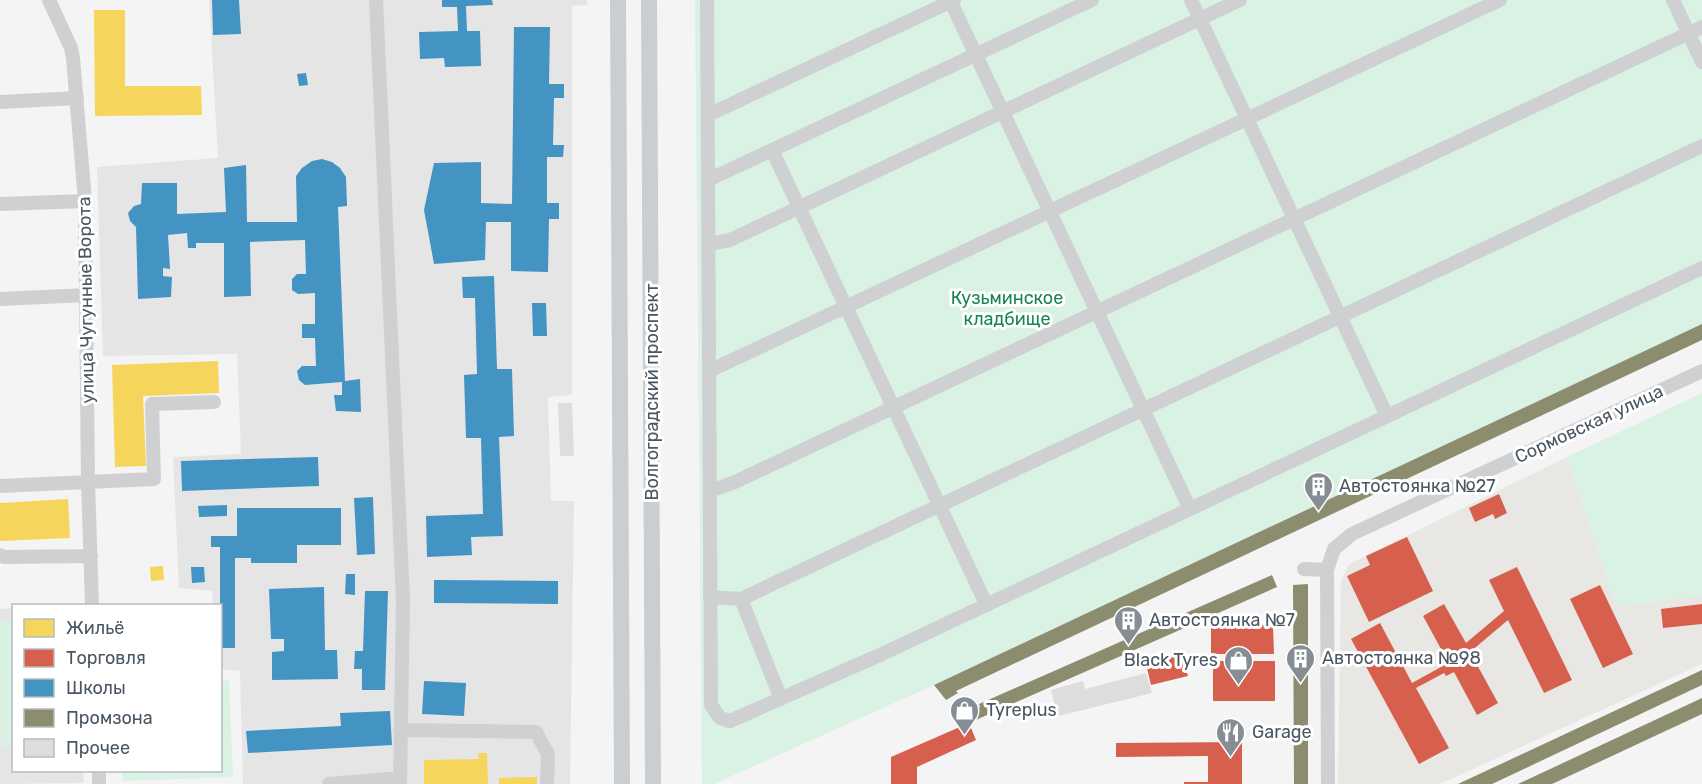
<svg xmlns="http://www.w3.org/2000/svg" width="1702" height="784" viewBox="0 0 1702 784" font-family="Rubik,sans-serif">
  <rect width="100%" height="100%" fill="#f4f4f4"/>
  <path fill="#e8e7e3" d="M1567,457L1617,607L1702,595V664L1449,780L1437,784H1338L1341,580L1349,564Z"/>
  <path fill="#e6e5e6" d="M209,0H587V5L572,6V395L548,397L551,501H574L570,784H243L240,671L221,669L220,606L213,605L212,591L179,588L173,457L241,454L237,354L103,356L97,167L218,158Z
    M13,608L14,770L83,771L84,783L0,784V609Z"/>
  <path fill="#d9f2e3" d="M695,0H1702V324L934,685L714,784H702Z
    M1702,393V595L1617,607L1567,457Z
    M0,621H13V745L1,746Z
    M229,680L233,777L123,781L122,771L220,770L221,681Z"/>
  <path fill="#f6d55c" d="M94,10H125V86H201L202,115L95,116Z
    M218,361L219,393L143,396L146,466L115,467L112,365Z
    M68,499L70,538L0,541V503Z
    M163,566L164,580L151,581L150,567Z
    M478,753H487L488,784H424V760L479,759Z
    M537,777V784H499V778Z"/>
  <path fill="#d6604d" d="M1499,494L1507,513L1495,519L1493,514L1475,522L1469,508Z
    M1407,537L1433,591L1369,622L1347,576L1370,565L1366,556Z
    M1517,567L1572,680L1544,693L1508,620L1470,652L1498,703L1477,715L1454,672L1446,676L1444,673L1416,688L1449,748L1419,764L1351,639L1380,623L1412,683L1441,667L1440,663L1447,660L1423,616L1444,604L1466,643L1504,611L1489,580Z
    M1600,585L1633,654L1603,668L1570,599Z
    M1702,604V624L1663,628L1661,609Z
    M1273,625L1274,654H1211V626Z
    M1181,651L1188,676L1151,685L1145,660Z
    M1213,661H1275V701H1213Z
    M969,723L976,740L917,767V784H891V757Z
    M1242,742V784H1184V782H1208V756L1116,757V743Z"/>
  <path fill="#4393c3" d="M212,0H239L241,34L213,35Z
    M442,0H492L493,5L466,6L467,31H480L481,66L445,67L444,58L420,59L419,32L458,31L457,7H442Z
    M514,27H550L549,84H564V98H554L553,145H564L563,157H547V203H559V219H549L548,272L511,271V222H486L485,260L434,264L424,210L434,163L481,162V203L512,204Z
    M306,73L308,85L299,86L297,74Z
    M322,159L332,162L340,168L346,177L347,206L338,207L345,381L360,379L361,412L336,411L334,395H342V382L305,385L299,380L297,371L302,366H316L315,338H302V324H315V293L298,294L292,290V279L297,274H306L305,240L250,242L251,296L224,297V243H196V248H188L187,233L168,235L170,269L163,268V276L172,277L171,297L138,299L136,227L130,221L128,213L134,206L141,204L142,183H177V214L226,212L224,168L246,165L247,222H297L296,176L302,168L312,161Z
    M494,276L497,369H512L514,436L499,437L503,536L471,537L472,555L427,557L426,516L483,514L481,438H466L464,375L477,374L475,298H463L462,277Z
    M532,303H546L547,336H533Z
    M318,457L319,486L182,491L181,461Z
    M373,497L375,554L357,555L354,498Z
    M227,505V516L199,517L198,506Z
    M237,508H341V545H297V563H251V558H235V648H220V547H211V536H237Z
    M191,567H204L205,582L192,583Z
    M346,574H355V595L345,594Z
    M434,580L558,581V604L434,603Z
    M324,587L325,650H337L338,679L272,680V652L284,651V639H271L269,589Z
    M365,591H388L385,690H362V669H354L355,651H363Z
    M424,681L466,683L464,716L422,714Z
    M390,711L392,745L248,753L246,731L341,726L340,713Z"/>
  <path fill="#8c8c6e" d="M1702,324V340L956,691L958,693L946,700L934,685Z
    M1272,575L1277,587L969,723L965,714L980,707L979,704Z
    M1308,584V784H1294L1293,585Z
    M1702,670V685L1492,784H1458Z
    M1702,698V714L1552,784H1518Z"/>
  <path fill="#ddddde" d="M558,403H572L574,456H560Z
    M1146,673L1152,693L1058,716L1051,690L1083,681L1085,689Z"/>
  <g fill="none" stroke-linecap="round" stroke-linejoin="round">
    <path stroke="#ced0d2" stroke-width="14" d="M49,0L71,48L73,58L85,201L88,481L92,606
      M376,0L403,600L400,784
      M707,0L711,705L720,718L730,721L882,654L1702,268
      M950,0L1190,509
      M1191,0L1387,416
      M1673,0L1702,62
      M0,102L77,98
      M708,115L954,0
      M772,150L986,604
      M708,180L1092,0
      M0,204L85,201
      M709,244L730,240L1240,0
      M0,299L87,295
      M709,371L1500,0
      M0,486L154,479L152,404L214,402
      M710,491L735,482L1702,27
      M0,555L4,557L91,556
      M1304,569L1327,570
      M710,597L741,599L1702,146
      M741,599L781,699
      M400,730L536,732L548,754L547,784
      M99,770V784
      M329,784L400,778
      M1328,784L1327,570L1334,549L1352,534L1702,371"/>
    <path stroke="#caced1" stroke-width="16" d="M618,0L622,784
      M649,0L653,784"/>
  </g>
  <defs>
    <symbol id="building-pin" viewBox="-11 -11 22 30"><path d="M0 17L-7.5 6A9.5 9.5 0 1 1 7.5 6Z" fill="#868d94" stroke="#fff"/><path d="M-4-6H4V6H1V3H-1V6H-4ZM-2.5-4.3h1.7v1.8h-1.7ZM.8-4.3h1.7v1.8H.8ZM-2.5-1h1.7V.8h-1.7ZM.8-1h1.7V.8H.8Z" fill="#fff"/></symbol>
    <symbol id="shop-pin" viewBox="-11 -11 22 30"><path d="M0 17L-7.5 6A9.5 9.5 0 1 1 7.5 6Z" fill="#868d94" stroke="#fff"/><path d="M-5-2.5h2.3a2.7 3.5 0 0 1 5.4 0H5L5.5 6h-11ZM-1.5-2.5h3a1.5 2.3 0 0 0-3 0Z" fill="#fff"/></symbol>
    <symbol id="restaurant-pin" viewBox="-11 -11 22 30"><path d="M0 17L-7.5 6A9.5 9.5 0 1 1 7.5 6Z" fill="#868d94" stroke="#fff"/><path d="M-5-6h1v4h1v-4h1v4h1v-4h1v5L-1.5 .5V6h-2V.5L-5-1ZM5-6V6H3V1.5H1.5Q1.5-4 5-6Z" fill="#fff"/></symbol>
  </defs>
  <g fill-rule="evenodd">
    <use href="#building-pin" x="1302" y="470" width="33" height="45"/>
    <use href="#building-pin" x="1112" y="604" width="33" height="45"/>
    <use href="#building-pin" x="1284" y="642" width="33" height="45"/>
    <use href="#shop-pin" x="1222" y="644" width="33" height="45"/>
    <use href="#shop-pin" x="948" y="694" width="33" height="45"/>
    <use href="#restaurant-pin" x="1214" y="716" width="33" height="45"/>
  </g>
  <g text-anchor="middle" stroke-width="6" stroke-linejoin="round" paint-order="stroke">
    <g font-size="18" fill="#17864f" stroke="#fff">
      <text x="1007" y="304">Кузьминское<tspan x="1007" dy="21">кладбище</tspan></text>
    </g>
    <g font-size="18" fill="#4a5661" stroke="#fff">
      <text transform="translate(86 300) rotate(-91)" y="6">улица Чугунные Ворота</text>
      <text transform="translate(652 392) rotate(-90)" y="6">Волгоградский проспект</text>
      <text transform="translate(1589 424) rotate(-25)" y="6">Сормовская улица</text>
    </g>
    <g font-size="18" fill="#4a5661" stroke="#fff" text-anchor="start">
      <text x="1339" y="492">Автостоянка №27</text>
      <text x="1149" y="626">Автостоянка №7</text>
      <text x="1322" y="664">Автостоянка №98</text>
      <text x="1218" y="666" text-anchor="end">Black Tyres</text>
      <text x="986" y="716">Tyreplus</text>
      <text x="1252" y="738">Garage</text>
    </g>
  </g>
  <rect x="12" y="604" width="210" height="168" fill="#ffffff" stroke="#b7bbc0" stroke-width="1.5"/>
  <rect x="24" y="619" width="30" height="18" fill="#f6d55c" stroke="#b7bbc0" stroke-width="1.5"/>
  <text x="66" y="634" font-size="18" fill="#4a5661">Жильё</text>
  <rect x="24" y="649" width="30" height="18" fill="#d6604d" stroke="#b7bbc0" stroke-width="1.5"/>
  <text x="66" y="664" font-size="18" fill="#4a5661">Торговля</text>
  <rect x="24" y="679" width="30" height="18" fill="#4393c3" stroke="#b7bbc0" stroke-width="1.5"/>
  <text x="66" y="694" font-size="18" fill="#4a5661">Школы</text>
  <rect x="24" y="709" width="30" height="18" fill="#8c8c6e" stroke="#b7bbc0" stroke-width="1.5"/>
  <text x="66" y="724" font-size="18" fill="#4a5661">Промзона</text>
  <rect x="24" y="739" width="30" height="18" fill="#ddddde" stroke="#b7bbc0" stroke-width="1.5"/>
  <text x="66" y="754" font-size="18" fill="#4a5661">Прочее</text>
</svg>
